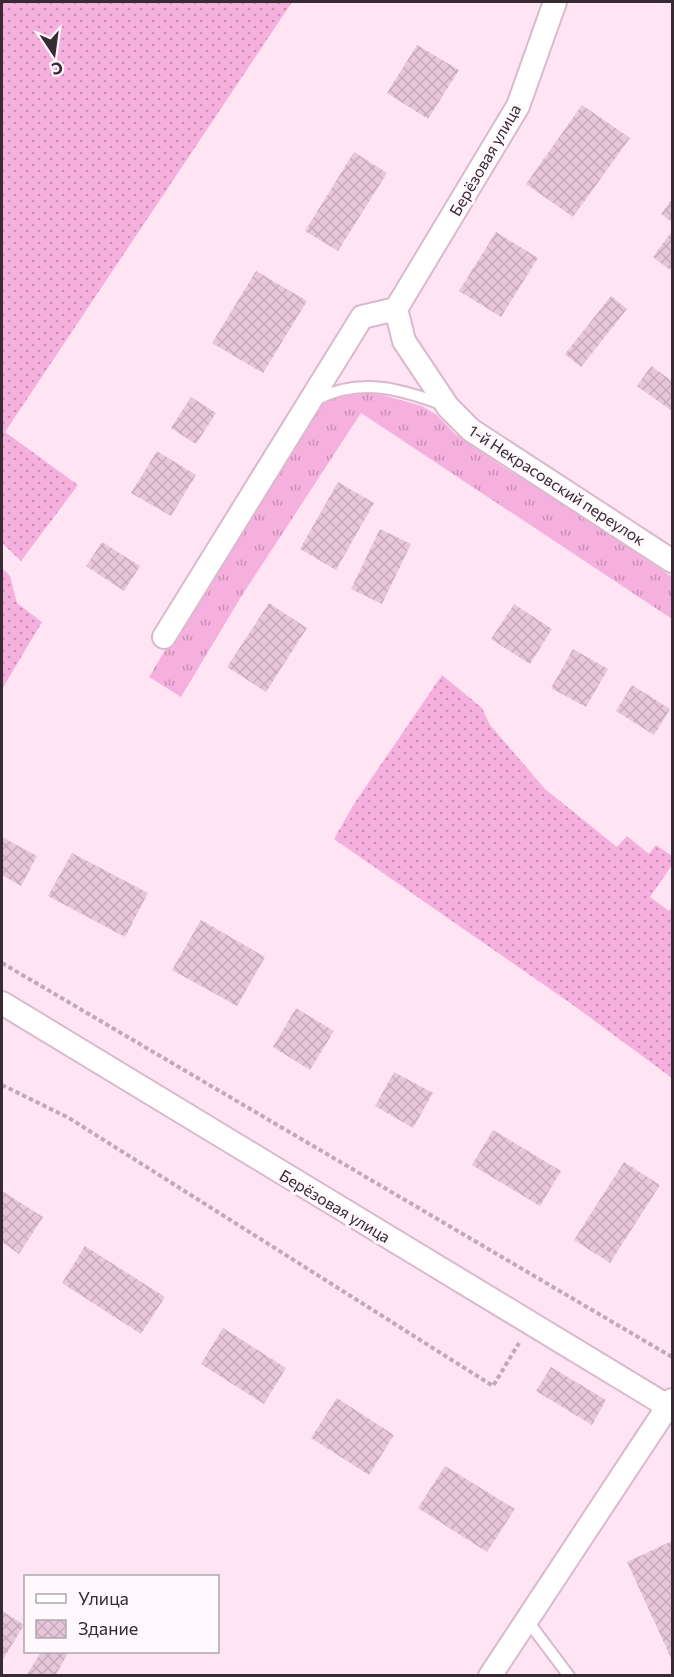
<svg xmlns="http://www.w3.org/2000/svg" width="674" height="1677" viewBox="0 0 674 1677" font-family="Commissioner,sans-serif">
  <defs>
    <pattern id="grass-tufts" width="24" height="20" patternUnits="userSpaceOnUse" patternTransform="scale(1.5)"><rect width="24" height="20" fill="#f6b0de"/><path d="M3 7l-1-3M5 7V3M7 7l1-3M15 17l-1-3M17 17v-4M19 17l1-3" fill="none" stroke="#c88fb5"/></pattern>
    <pattern id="garden-dots" width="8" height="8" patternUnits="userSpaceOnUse" patternTransform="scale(1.5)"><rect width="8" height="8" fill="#f6b0de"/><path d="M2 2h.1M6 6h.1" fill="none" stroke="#c88fb5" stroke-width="1.8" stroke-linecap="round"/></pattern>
    <pattern id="building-cross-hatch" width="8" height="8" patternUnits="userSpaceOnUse" patternTransform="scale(1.5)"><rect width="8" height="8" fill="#e7c6da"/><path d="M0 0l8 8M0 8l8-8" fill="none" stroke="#c7aabc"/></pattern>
  </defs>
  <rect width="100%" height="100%" fill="#ffe4f4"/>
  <path fill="url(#grass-tufts)" d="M375,393L422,406L437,415L454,433L503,467L577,513L672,577V619L361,413L241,597L181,697L149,677L250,509L320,406C339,395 353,394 375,393Z"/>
  <path fill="url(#garden-dots)" d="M2,2H292L5,432L78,485L21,561L2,543Z
    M2,568L10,576L17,603L42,622L2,689Z
    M442,675L482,708L490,725L545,789L617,847L627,836L649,854L656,845L672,856V865L650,897L669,911L672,907V1078L573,1005L334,839L354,804Z"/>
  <path fill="url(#building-cross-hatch)" d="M417,45L459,70L428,119L387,93Z
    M582,105L630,138L573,217L526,184Z
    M354,152L387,173L338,251L305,231Z
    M672,199V222L661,214Z
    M672,231V267L670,270L653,257Z
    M496,232L538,258L501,317L459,291Z
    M256,271L307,301L263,373L212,343Z
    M611,296L627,309L581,367L565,354Z
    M651,366L672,381V411L637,386Z
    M191,397L216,413L196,444L171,428Z
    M157,451L196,475L171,516L131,493Z
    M338,482L374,503L336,570L300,549Z
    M380,529L411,544L382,604L351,589Z
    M102,542L140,566L124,591L86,566Z
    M269,603L307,628L266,692L227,667Z
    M514,604L552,629L530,664L491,639Z
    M573,649L608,669L586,707L551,688Z
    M632,685L670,709L654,735L616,711Z
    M2,837L37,856L21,886L2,875Z
    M72,853L148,893L125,937L48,896Z
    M201,920L265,957L237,1006L172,970Z
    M296,1008L334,1031L310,1070L273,1047Z
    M394,1072L433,1093L413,1128L375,1106Z
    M493,1130L561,1171L540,1206L472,1165Z
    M624,1162L660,1185L610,1263L574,1240Z
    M2,1191L43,1217L19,1254L2,1242Z
    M85,1246L165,1297L141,1334L62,1283Z
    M223,1328L286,1368L264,1404L201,1364Z
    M551,1367L606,1400L592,1425L536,1391Z
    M337,1398L394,1435L369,1475L311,1438Z
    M445,1466L515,1509L487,1552L418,1508Z
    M672,1541V1660L627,1562Z
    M2,1611L24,1625L2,1661Z
    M41,1652H69L55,1676H26Z"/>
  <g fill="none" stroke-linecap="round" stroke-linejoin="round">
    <defs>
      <path id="service" d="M317,399C361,377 401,389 444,405
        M527,1620L569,1676"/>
      <path id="minor" d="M396,309L404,341L448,407L471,430L672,561
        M396,309L518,106L555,2
        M164,637L362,317L396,309
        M2,1003L669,1407
        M490,1676L672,1400"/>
    </defs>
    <use href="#service" stroke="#dab9cd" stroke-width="14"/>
    <use href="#minor" stroke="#dab9cd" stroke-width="26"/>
    <path stroke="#c0aab7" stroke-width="4" stroke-dasharray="4.5 3" stroke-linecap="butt" d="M2,963L672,1357
      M2,1085L69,1118L493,1386L519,1343"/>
    <use href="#service" stroke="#fff" stroke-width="10"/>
    <use href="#minor" stroke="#fff" stroke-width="22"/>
  </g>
  <g text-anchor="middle" stroke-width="6" stroke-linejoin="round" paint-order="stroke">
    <g font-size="16" fill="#372a32" stroke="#fff8fc">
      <text transform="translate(485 160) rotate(-60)" y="6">Берёзовая улица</text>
      <text transform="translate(557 485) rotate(33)" y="6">1-й Некрасовский переулок</text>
      <text transform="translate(335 1206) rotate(31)" y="6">Берёзовая улица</text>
    </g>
  </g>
  <rect width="674" height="1677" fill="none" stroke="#372a32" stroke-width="6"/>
  <rect x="24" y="1575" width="195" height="78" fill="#fff8fc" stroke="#afa6ab" stroke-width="1.5"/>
  <rect x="36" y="1594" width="30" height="9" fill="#ffffff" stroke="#afa6ab" stroke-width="1.5"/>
  <text x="78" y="1605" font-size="18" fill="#372a32">Улица</text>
  <rect x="36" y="1620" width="30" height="18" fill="url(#building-cross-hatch)" stroke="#afa6ab" stroke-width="1.5"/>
  <text x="78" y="1635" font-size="18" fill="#372a32">Здание</text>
  <g transform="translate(54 54) rotate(167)" stroke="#fff8fc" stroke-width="4.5" paint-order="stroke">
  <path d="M0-4.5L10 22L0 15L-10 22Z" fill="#372a32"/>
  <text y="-9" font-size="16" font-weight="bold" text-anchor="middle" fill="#372a32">С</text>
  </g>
</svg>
